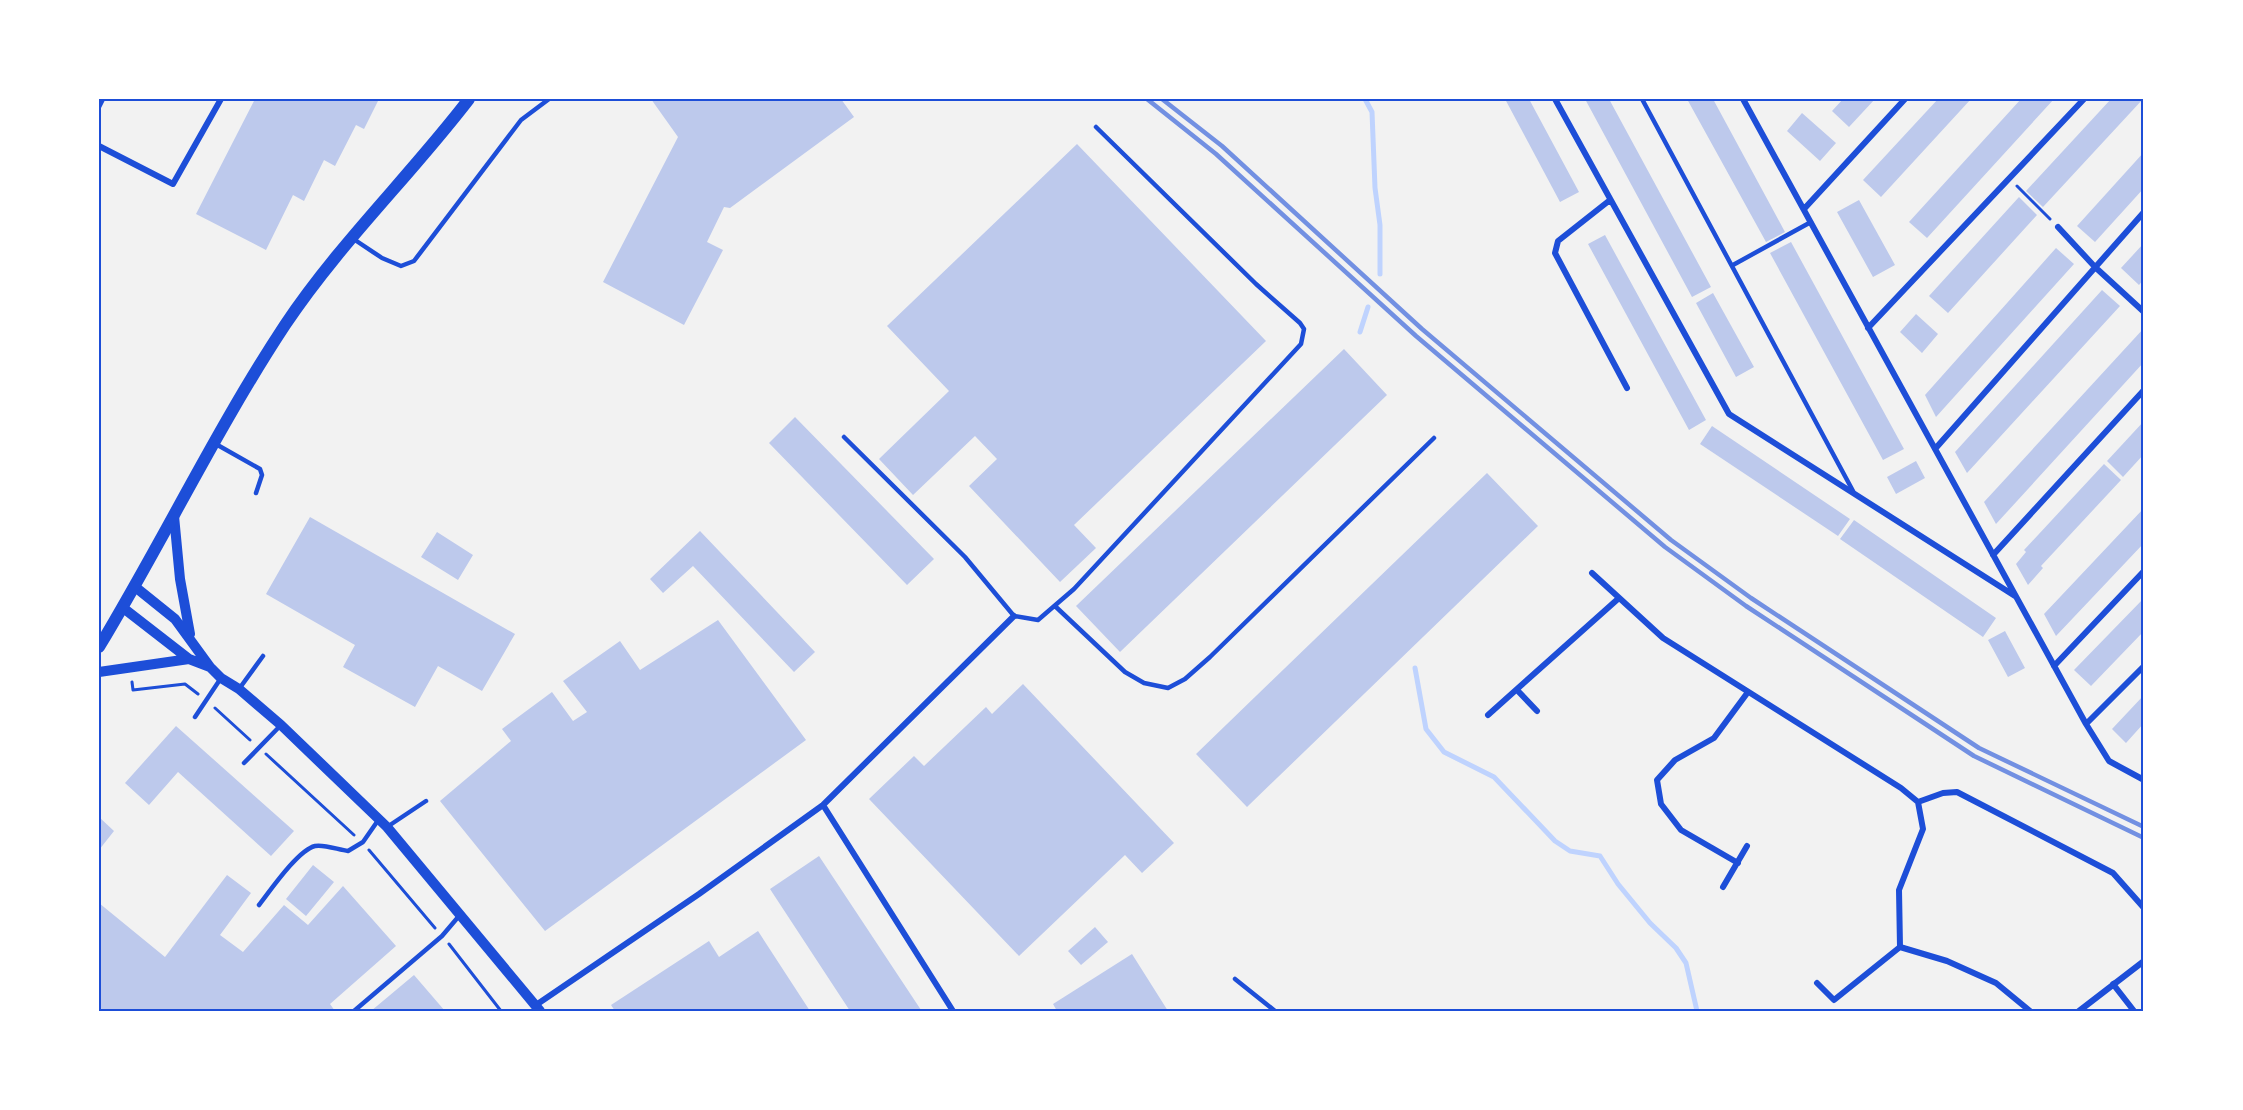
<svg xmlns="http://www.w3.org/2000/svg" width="2243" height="1110" viewBox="0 0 2243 1110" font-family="Barlow,sans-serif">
  <rect width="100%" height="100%" fill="#f2f2f2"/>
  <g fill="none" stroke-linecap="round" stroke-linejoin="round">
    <path stroke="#bfd3fe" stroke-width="5" d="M1365,99L1372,112L1375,188L1380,225V274
      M1360,332L1368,307
      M1415,668L1426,729L1444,752L1494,777L1555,841L1570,851L1600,856L1618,884L1650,923L1676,948L1686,963L1697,1011"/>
  </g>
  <path fill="#bdc9ec" d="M255,99H379L364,129L356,125L335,166L324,160L304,201L293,195L266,250L196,214Z
    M651,99H841L854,117L730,208L724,207L707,242L723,250L684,325L603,282L678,137Z
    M1505,99H1529L1579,192L1560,202Z
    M1585,99H1609L1711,287L1692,297Z
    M1687,99H1713L1785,232L1766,242Z
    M1843,99H1875L1849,127L1832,111Z
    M1938,99H1971L1881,197L1863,180Z
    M2021,99H2054L1927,238L1909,222Z
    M2111,99H2143L2043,207L2026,191Z
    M1802,113L1836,143L1820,161L1787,131Z
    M1077,144L1266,341L1074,525L1096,548L1060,582L969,486L997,459L975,436L913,495L879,459L949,391L887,326Z
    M2144,152V188L2095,242L2077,226Z
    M2019,197L2037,215L1948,313L1929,296Z
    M1859,200L1895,265L1873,277L1837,212Z
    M1605,235L1706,420L1689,430L1588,244Z
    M1791,242L1904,449L1883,460L1770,253Z
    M2144,243V279L2139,285L2121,268Z
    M2056,248L2074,264L1936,417L1925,395Z
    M2102,290L2120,306L1967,473L1955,452Z
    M1713,293L1754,367L1736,377L1696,303Z
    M1916,314L1938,334L1922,353L1900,332Z
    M2144,328V362L1996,524L1984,502Z
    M1344,349L1387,395L1120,652L1076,606Z
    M795,417L934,559L907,585L769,443Z
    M2144,421V454L2123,477L2107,461Z
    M1712,426L1850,519L1838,536L1700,444Z
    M1916,461L1925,478L1896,494L1887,477Z
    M2104,464L2121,480L2041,566L2043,568L2028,585L2016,564L2026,552L2024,550Z
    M1487,473L1538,526L1247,807L1196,754Z
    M2144,508V543L2056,636L2044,614Z
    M310,517L515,634L482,691L438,666L415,707L343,667L355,645L266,594Z
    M1854,520L1996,618L1983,637L1840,539Z
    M700,531L815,652L794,672L693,566L663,593L650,579Z
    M437,532L473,555L458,580L421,557Z
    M2144,598V631L2091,686L2074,670Z
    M718,620L806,740L545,931L440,801L511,741L502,729L552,692L573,721L587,712L563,681L620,641L640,670Z
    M2005,631L2025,668L2008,677L1988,640Z
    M1023,684L1174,843L1142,873L1125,855L1019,956L869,799L914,756L924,766L986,707L992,714Z
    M2144,695V723L2126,743L2112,729Z
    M176,726L294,831L271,856L178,772L149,805L125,783Z
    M99,817L114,831L99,850Z
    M819,856L921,1010L850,1011L770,889Z
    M313,865L334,882L306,916L286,899Z
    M227,875L251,893L220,935L243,952L284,905L308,925L343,886L396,946L330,1004L335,1011H104L99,1007V903L165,957Z
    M1095,927L1108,942L1081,965L1068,951Z
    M758,931L810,1011H615L611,1005L709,941L719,957Z
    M1132,954L1168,1011H1057L1053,1004Z
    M414,975L445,1011H371Z"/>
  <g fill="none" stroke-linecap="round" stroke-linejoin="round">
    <path stroke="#1d4ed8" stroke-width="3" d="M2017,186L2050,219
      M132,682L133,690L185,684L198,694
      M215,708L250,740
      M266,754L354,835
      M369,850L435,928
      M449,944L501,1011"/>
    <path stroke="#1d4ed8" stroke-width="4.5" d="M1642,99L1853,491
      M99,107L103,99
      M352,238L382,258L401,266L414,261L521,120L549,99
      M1733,265L1811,222
      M844,437L965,557L1014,616L1038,620L1074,589L1301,344L1304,329L1300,323L1256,284L1096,127
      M214,443L260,469L262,475L256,493
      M1056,607L1125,672L1144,683L1168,688L1185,679L1210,657L1434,438
      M239,689L263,656
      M195,717L221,678
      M244,763L281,725
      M387,827L426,801
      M259,905C270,891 298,850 315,846C324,844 339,850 348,851L363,842L379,819
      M1235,979L1275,1011
      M354,1011L442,936L459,916"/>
    <path stroke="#1d4ed8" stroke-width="6" d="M1555,99L1729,414L2015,596
      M1743,99L2086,724L2109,761L2144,780
      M99,146L173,184L221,99
      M1610,200L1558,241L1555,253L1627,388
      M1804,209L1905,99
      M2058,227L2095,267L2144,312
      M1868,328L2084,99
      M1935,449L2144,212
      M1993,555L2144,390
      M1592,573L1663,638L1901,788L1918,802L1923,829L1899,890L1900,947L1947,961L1996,983L2030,1011
      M2054,666L2144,571
      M1517,690L1537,711
      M1488,715L1619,598
      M2086,724L2144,666
      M1918,802L1943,793L1957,792L2113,873L2144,908
      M823,805L953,1011
      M1738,863L1681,830L1661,804L1657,780L1675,760L1714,738L1748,692
      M1723,887L1747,846
      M1817,983L1834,1000L1900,947
      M2113,984L2134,1011
      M536,1005L699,894L823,805L1014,616
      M2079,1011L2144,961"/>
    <path stroke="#1d4ed8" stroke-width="10" d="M174,516L180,579L190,634
      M134,586L175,619L210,667L221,678L239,689L281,725L387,827L540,1011
      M122,607L189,659L210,667
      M99,672L189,659"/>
    <path stroke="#1d4ed8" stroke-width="12" d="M99,647C163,541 217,428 285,325C339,244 410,176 469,99"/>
    <path stroke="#7290e2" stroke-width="4.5" d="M1147,99L1216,154L1416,336L1665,547L1746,606L1974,756L2144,838
      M1162,99L1222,146L1422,329L1671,540L1751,598L1979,748L2144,827"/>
  </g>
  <rect width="2243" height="1110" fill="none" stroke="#ffffff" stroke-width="201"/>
  <rect x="100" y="100" width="2042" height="910" fill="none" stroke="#1d4ed8" stroke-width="2"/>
</svg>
